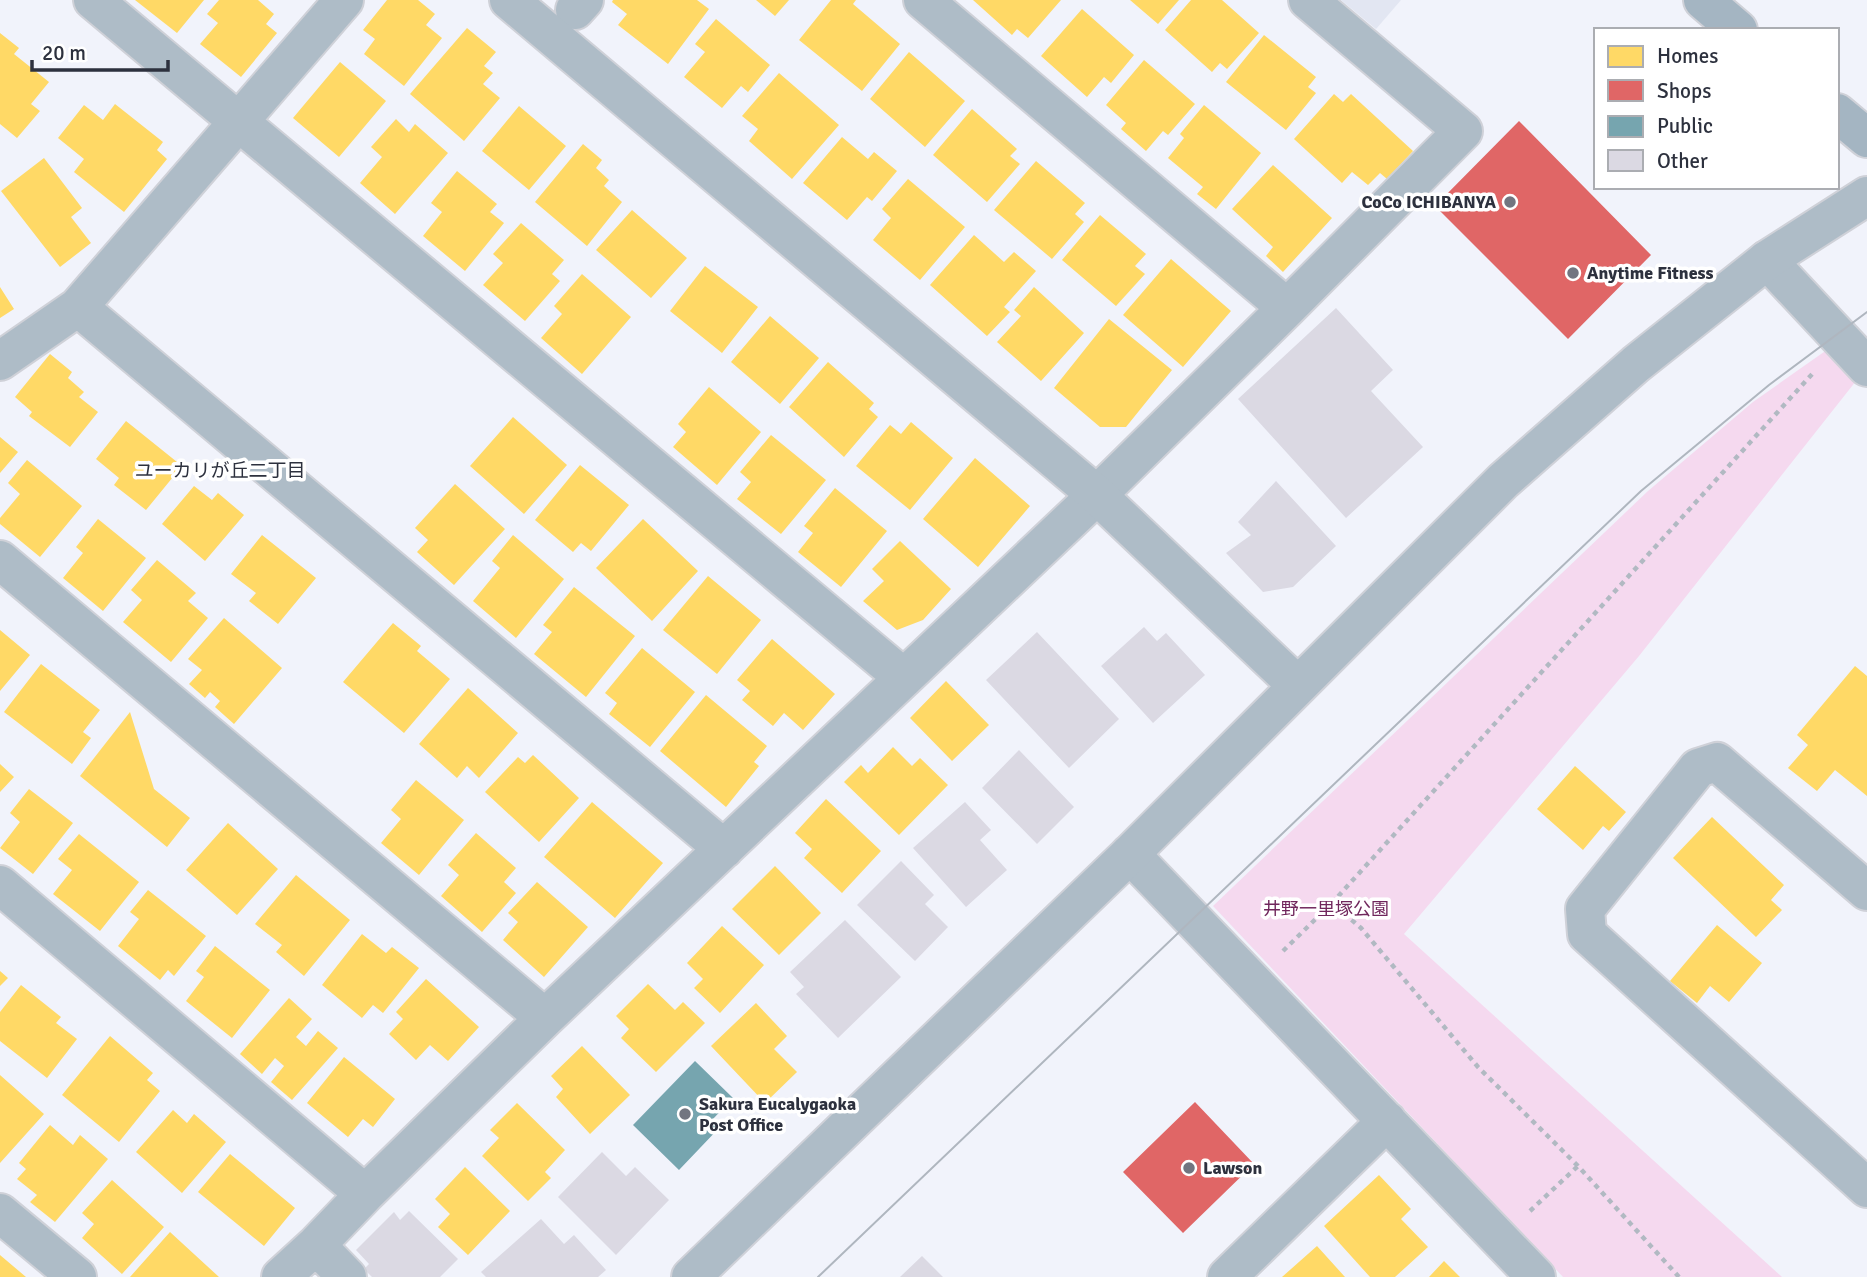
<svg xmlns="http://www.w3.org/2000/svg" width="1867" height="1277" viewBox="0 0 1867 1277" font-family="Signika,'Noto Sans JP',sans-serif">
  <rect width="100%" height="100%" fill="#f1f3fb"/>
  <path fill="#e2e6f2" d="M1341,0H1401L1376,29Z"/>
  <path fill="#f5d9ef" d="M1831,347L1856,381L1639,656L1404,934L1782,1277H1563L1213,906L1648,491L1753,402Z"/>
  <path fill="#ffd966" d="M135,0H204L177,33Z
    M219,0H258L274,14L266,24L277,33L241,77L200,44L218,23L207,14Z
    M387,0H418L435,14L426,25L442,38L404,86L364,54L375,39L363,30Z
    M613,0H697L709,9L668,64L618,25L627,14L612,2Z
    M756,0H789L775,16Z
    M831,0H856L853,4L900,44L862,91L799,40Z
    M973,0H1061L1028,38L1017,29L1012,35Z
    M1130,0H1179L1158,24Z
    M1191,0H1222L1259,33L1227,69L1220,63L1212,72L1165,30Z
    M1082,9L1134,55L1111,83L1104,77L1087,97L1041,56Z
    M716,19L770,65L748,92L741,86L722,108L684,77L705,52L695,44Z
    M467,28L496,52L484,66L493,73L483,84L500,98L464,141L410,94Z
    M0,33L19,48L14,54L49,82L31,104L40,111L17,138L0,124Z
    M1264,35L1316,77L1308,87L1316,93L1286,130L1226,82Z
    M909,52L965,101L925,147L870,99Z
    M1144,60L1195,104L1168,135L1163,131L1146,151L1121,129L1126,123L1106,105Z
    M340,62L386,101L339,157L293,118Z
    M779,73L839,125L792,179L749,141L758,129L742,116Z
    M1334,94L1343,102L1351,94L1413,151L1387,179L1380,173L1368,185L1352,172L1342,183L1294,139Z
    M115,104L163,142L157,150L167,159L124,212L74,172L84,159L58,138L84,105L103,120Z
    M1204,105L1261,153L1216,209L1197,194L1203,187L1168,158L1184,138L1180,134Z
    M519,106L566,146L529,190L482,151Z
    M972,109L1017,149L1010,156L1020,164L987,202L933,155Z
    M396,119L409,132L415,124L448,153L395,214L360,183L382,157L371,147Z
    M842,137L868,159L874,152L897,171L872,201L867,197L847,220L803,183Z
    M583,144L602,160L596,168L609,180L604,186L622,202L587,246L535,202Z
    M44,158L82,208L71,217L91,243L60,267L1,191Z
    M1036,161L1085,203L1075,214L1084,222L1052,259L994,210Z
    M1273,165L1332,218L1283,272L1266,256L1273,247L1232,209Z
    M457,171L497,204L490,212L504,223L465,271L423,236L442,212L431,203Z
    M908,179L965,227L920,280L873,240L891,218L882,209Z
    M632,210L687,258L651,298L596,250Z
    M1100,215L1146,254L1135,266L1145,274L1116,306L1062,260Z
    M521,223L564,260L552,274L560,281L525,321L483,285L503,263L493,254Z
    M974,235L1004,262L1014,252L1036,271L1004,307L1010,312L987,336L930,285Z
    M1171,259L1231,311L1183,367L1123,315Z
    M705,266L758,307L722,353L670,311Z
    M582,274L631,317L582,374L541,338L562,314L554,306Z
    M0,287L14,309L0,318Z
    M1034,287L1084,333L1041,381L997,342L1021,316L1014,310Z
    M770,316L819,358L780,404L731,362Z
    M1109,319L1172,370L1126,427H1100L1054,388Z
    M50,354L72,372L68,378L84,392L79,397L98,412L70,447L29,416L32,412L15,397Z
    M828,362L874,403L869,409L878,417L844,457L789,407Z
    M709,387L761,432L717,485L673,447L686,432L678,424Z
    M513,417L567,465L524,514L470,466Z
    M126,421L182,466L146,510L114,485L119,478L96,459Z
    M911,422L953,458L910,510L856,466L890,425L901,434Z
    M771,435L826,480L781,534L737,499L751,482L740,472Z
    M0,437L18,452L0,473Z
    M975,458L1030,506L978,567L923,519Z
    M27,460L82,506L40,557L0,524V518L20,494L8,483Z
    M580,465L629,505L591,551L581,543L573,552L535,520Z
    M455,484L505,529L454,585L417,552L428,540L415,528Z
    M194,486L212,500L218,493L244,515L205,561L162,524Z
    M835,488L887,531L841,587L798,552L813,533L804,526Z
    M98,519L146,558L103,611L63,578L83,553L76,547Z
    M643,519L698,571L652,621L596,568Z
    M262,535L316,578L278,624L249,601L256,593L231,574Z
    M513,535L564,579L516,638L473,601L500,568L492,561Z
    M900,541L951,589L923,620L897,630L863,601L884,581L872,569Z
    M157,560L196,593L188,601L208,618L171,662L123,622L142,600L131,590Z
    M708,576L761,620L717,674L663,630Z
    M574,587L635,636L586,697L534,654L552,632L543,625Z
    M224,618L282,668L234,724L215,707L220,701L210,692L205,698L189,684L202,670L188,659Z
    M393,623L421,646L417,651L450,679L404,733L343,682Z
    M0,630L30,655L0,691Z
    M772,639L835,694L803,730L784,713L773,726L742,700L750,691L737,680Z
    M642,648L695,692L650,747L609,714L617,703L605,693Z
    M41,664L100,710L83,732L91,738L72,764L4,712Z
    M1855,666L1867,676V796L1835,770L1817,791L1788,768L1808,745L1797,735Z
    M946,681L989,725L952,761L910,718Z
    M468,688L518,733L479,778L467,766L457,778L419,744Z
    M706,695L767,746L754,762L759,766L726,807L660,751Z
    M130,712L154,789L190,818L167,847L80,776Z
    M893,747L912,766L920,758L948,785L899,835L844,782L861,765L868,773Z
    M533,755L579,798L539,842L485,792L518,757L525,763Z
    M0,764L14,777L0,792Z
    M1575,766L1626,812L1609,831L1603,826L1583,850L1537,809Z
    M416,780L464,820L419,875L381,843L401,819L391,810Z
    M29,789L73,823L33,874L0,848L20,822L10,813Z
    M826,799L881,851L842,893L804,858L812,849L795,833Z
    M592,802L663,863L615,918L544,857Z
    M1712,817L1784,885L1771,900L1782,910L1756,937L1673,858Z
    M228,823L278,869L237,915L186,870Z
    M476,833L516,868L504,882L516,893L482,932L441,896L459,875L448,865Z
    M79,834L139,882L100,931L53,894L72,870L58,859Z
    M775,866L821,913L779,955L732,909Z
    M296,875L350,920L304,976L276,952L282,945L255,924Z
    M537,882L588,927L544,977L503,940L518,922L508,913Z
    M148,890L206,936L174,976L168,970L160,980L118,946L139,919L130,912Z
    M1717,925L1762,963L1729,1002L1710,986L1697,1003L1670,981Z
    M722,926L764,965L720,1013L694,988L703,979L687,963Z
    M362,934L386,953L392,947L419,968L383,1013L373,1005L362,1018L322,985Z
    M215,946L270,990L232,1038L186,1001L204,977L196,971Z
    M0,971L8,978L0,986Z
    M426,979L479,1027L448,1061L430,1045L416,1060L389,1034L403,1019L396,1012Z
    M648,984L675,1010L683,1002L705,1023L656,1072L621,1038L629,1029L616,1016Z
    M21,985L61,1017L56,1023L77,1039L47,1078L0,1041V1012Z
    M289,998L312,1019L296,1037L306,1046L318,1031L338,1048L292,1100L271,1082L284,1066L275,1058L262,1074L240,1054Z
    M756,1003L787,1036L774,1049L797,1072L765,1103L711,1046Z
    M110,1036L153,1073L147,1080L160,1091L119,1142L62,1095Z
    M582,1046L630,1095L590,1134L556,1097L563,1089L551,1076Z
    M344,1057L395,1099L373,1127L363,1119L348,1137L307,1103Z
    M0,1075L44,1114L0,1163Z
    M517,1103L565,1150L545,1172L551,1178L528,1201L482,1156L499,1138L490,1130Z
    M173,1110L187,1123L194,1114L226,1142L182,1193L136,1152Z
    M50,1125L73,1145L80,1135L108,1159L55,1222L30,1202L37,1195L17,1179L26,1169L19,1163Z
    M230,1154L295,1208L264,1246L198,1192Z
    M465,1167L510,1211L468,1255L438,1227L450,1214L435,1199Z
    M1379,1175L1411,1209L1401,1219L1428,1247L1395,1277H1370L1324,1226Z
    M112,1180L164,1227L122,1274L82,1238L94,1224L82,1213Z
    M170,1232L219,1277H130Z
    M1317,1246L1345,1277H1282Z
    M0,1255L26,1277H0Z
    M1444,1261L1460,1277H1429Z"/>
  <path fill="#e06666" d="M1519,121L1651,255L1568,339L1435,206Z
    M1195,1102L1254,1164L1183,1233L1123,1172Z"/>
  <path fill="#76a5af" d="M695,1061L733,1098L713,1119L720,1127L679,1170L633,1125Z"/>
  <path fill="#dbd9e3" d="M1336,308L1393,370L1371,391L1423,447L1346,518L1238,399Z
    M1276,481L1336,546L1293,587L1263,592L1226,553L1251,535L1238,522Z
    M1144,627L1157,641L1166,633L1205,675L1153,723L1101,666Z
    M1037,632L1119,719L1069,768L986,680Z
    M1019,750L1074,807L1037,844L982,788Z
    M965,802L991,830L980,840L1007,870L966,907L913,848Z
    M901,861L934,895L925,904L948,927L915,961L857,905Z
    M845,920L901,977L838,1038L796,994L804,987L790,972Z
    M602,1152L626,1176L635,1167L669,1200L616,1255L558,1197Z
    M409,1211L458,1259L440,1277H372L364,1269L369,1264L356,1250L394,1212L400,1220Z
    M541,1219L564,1244L574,1235L606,1270L598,1277H486L481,1272Z
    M922,1256L943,1277H900Z"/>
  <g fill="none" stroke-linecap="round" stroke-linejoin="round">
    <defs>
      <path id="minor" d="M93,0L904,678
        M923,0L1287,308
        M575,10L584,0
        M1767,260L1867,367
        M78,307L724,849
        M0,361L78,307L344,0
        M0,560L545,1018
        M1130,854L1536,1277
        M0,885L365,1194
        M1867,891L1717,762L1698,768L1585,909L1587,934L1867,1188
        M0,1213L77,1277
        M316,1245L347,1277
        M281,1277L316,1245L365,1194L545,1018L1097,495L1287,308L1463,131L1308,0
        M1227,1277L1387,1121"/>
      <path id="tertiary" d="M509,0L1097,495L1297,685
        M691,1277L1130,854L1503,481L1636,364L1767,260L1867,196"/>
      <path id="trunk" d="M1703,0L1738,30
        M1837,113L1867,138"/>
    </defs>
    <use href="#minor" stroke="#cfd1d8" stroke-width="42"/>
    <use href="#tertiary" stroke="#cfd1d8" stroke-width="42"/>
    <use href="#trunk" stroke="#cfd1d8" stroke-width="42"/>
    <path stroke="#b1b9c2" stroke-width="4.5" stroke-dasharray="5 5" stroke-linecap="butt" d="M1283,951L1332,903
      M1530,1211L1578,1166
      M1679,1277L1578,1166L1478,1067L1361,928L1332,903L1814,372"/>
    <use href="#minor" stroke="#aebcc7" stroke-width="38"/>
    <use href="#tertiary" stroke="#aebcc7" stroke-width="38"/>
    <use href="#trunk" stroke="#a4b5c2" stroke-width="38"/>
    <path stroke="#afb6bf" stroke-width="2" d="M818,1277L1641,491L1769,385L1867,312"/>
  </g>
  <g fill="#727580" stroke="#fff" stroke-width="2.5">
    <circle cx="1510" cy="202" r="7"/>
    <circle cx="1573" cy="273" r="7"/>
    <circle cx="685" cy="1114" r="7"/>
    <circle cx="1189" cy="1168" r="7"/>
  </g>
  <g text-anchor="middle" stroke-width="7" stroke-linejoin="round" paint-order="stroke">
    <g font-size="18" font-weight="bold" fill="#2d313e" stroke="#fff" text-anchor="start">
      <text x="1496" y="208" text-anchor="end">CoCo ICHIBANYA</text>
      <text x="1587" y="279">Anytime Fitness</text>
      <text x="699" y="1110">Sakura Eucalygaoka<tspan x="699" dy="21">Post Office</tspan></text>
      <text x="1203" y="1174">Lawson</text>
    </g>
    <g font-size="18" fill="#70265c" stroke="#fff">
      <text x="1326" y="915">井野一里塚公園</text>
    </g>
    <g font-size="19" fill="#2d313e" stroke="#fff">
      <text x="220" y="477">ユーカリが丘二丁目</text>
    </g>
  </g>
  <rect x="1594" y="28" width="245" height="161" fill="#ffffff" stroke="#abadb2" stroke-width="2"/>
  <rect x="1608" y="46" width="35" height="21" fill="#ffd966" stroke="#abadb2" stroke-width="2"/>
  <text x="1657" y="63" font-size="21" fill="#2d313e">Homes</text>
  <rect x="1608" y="80" width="35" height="21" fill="#e06666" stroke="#abadb2" stroke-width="2"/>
  <text x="1657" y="98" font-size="21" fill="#2d313e">Shops</text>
  <rect x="1608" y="116" width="35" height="21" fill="#76a5af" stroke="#abadb2" stroke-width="2"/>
  <text x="1657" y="133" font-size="21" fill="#2d313e">Public</text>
  <rect x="1608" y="150" width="35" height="21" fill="#dbd9e3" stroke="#abadb2" stroke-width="2"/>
  <text x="1657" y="168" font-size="21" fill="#2d313e">Other</text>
  <path d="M32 60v10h136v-10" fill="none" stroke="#2d313e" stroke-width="3.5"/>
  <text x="42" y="60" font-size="21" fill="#2d313e" stroke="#ffffff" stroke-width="5" paint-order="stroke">20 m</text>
</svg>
